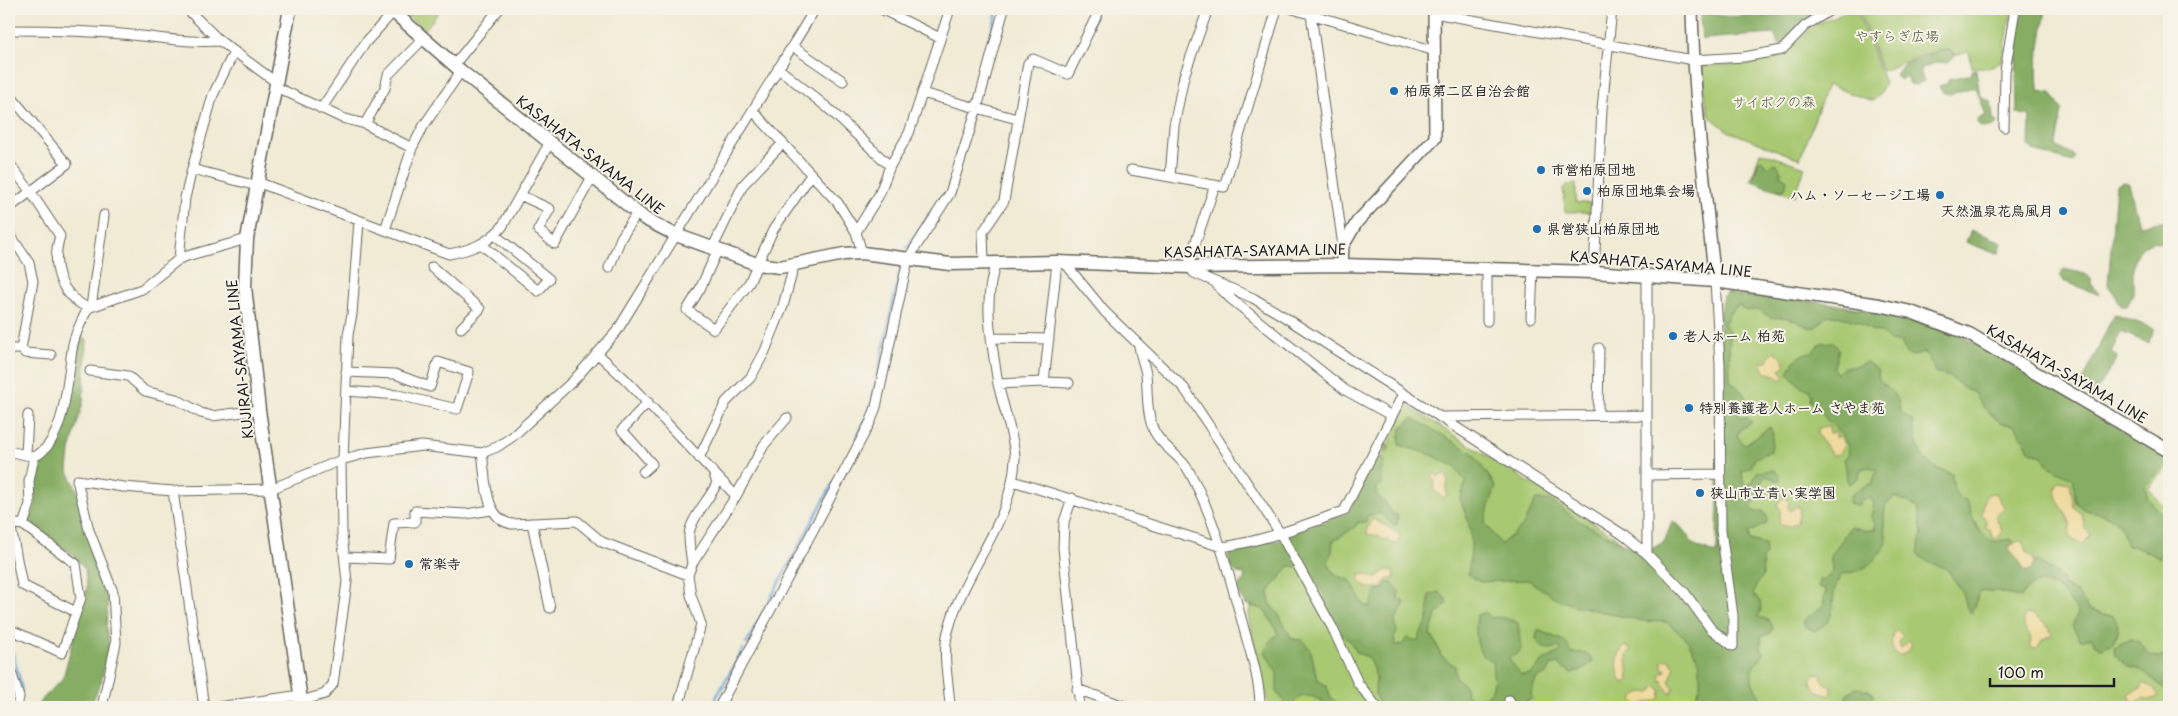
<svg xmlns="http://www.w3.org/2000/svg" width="2178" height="716" viewBox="0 0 2178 716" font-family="'Playpen Sans','Klee One',sans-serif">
  <rect width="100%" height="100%" fill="#f7f3e8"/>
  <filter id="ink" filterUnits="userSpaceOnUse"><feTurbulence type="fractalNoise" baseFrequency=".02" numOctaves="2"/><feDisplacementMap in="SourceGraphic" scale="10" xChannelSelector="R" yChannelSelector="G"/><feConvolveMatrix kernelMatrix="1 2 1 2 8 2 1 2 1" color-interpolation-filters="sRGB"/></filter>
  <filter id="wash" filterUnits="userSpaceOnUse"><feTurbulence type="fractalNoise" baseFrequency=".0096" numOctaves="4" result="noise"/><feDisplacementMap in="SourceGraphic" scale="20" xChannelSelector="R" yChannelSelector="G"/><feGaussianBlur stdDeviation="1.12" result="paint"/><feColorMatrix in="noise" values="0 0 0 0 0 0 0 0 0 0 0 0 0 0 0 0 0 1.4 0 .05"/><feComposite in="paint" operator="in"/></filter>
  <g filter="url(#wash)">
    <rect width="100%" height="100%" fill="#f0ebd4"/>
    <path fill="#a8c972" stroke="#627247" d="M400,9H441L424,31Z
      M1851,9H1856L1885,83L1879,95L1873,101L1827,85L1800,159L1728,131L1709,116L1701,70L1703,66L1750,64L1781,56L1815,25Z
      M1858,9H2012L2002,62L1987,68L1972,67L1969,52L1931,60L1928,53L1882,71Z
      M1760,152L1805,167L1795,196L1751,181Z
      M1576,184V203H1595L1592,212H1565L1563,188L1566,185Z
      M1729,291L1882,311L1927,321L1968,340L2093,416L2169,459V466L2148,489L2169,510V707H1751L1731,579L1723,296Z
      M1406,405L1613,535L1673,587L1744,707H1269L1248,616L1256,589L1297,533L1356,518Z"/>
    <path fill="#86ad64" stroke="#516440" d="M1772,9H1826L1786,42L1779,45L1774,34L1702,39L1700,19L1701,10C1725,20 1743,16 1768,13Z
      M2023,9H2046L2037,66L2038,91L2051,93L2062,110L2056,146L2075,157L2073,162L2033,151L2029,147L2030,116L2017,113L2016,45Z
      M1940,50H1949L1953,52L1954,57L1947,63L1938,62L1921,69V75L1924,81L1917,85L1910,84L1907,77L1900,80L1895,76L1904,64Z
      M1976,69L1979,89L1982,98L1991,101L1993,118L1997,123L1993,126L1983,128L1977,123V120L1986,115L1976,88C1965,85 1946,104 1939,86L1947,84L1949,79L1972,74V70Z
      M1762,160L1769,167L1774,163L1777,164L1781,171V176L1787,180L1785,189L1782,190C1772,188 1760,187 1753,179L1758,162Z
      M2123,182L2129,184L2139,225L2169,221V247L2153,241C2128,252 2134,269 2133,292C2133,296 2129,302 2127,306H2122L2108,285L2116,185Z
      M1971,230L2000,241L2002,244L1999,253H1994L1966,242Z
      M2064,269L2085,274L2091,278V285L2100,295L2063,281L2060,277Z
      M1726,293L1739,297H1777L1834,304L1916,321L1947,333L1960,335L2115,424C2133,439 2151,444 2169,459V462L2145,486L2148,499L2169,520V556L2165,552L2159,558L2137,547L2127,546C2125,540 2124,532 2120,527C2116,522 2110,517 2104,515C2094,510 2082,514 2076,501C2074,496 2075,485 2073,478L2057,471L2048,465L2042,456L2030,451L2015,425L2002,424L1984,408L1974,393L1960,385L1950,377L1935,372L1928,355L1922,352L1914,356L1906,354L1902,343L1890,341L1882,333L1871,330L1859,322L1834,315L1827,316L1817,327C1805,329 1802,323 1791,319C1785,316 1777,319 1771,317C1756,311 1768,308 1746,311L1739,305L1732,310L1724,324L1729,331L1730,381C1740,389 1746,394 1748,407L1737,412L1741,417L1748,418L1752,422L1740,430L1737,436L1744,445L1770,427L1773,434L1771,451L1755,458L1751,467L1742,471L1743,481L1746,486L1752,483L1757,472L1774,470L1781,477L1779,481L1766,476C1760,483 1757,488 1759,497L1751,506L1754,512L1763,511L1768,518L1766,524L1749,532V540L1765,544L1766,553L1762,559L1763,575L1755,588L1753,595L1760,600L1761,611L1758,617L1769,620L1773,628L1771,633L1761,637V647L1764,653C1761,659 1758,661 1754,666C1746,677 1758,695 1765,703V707H1691L1700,687V663L1686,638L1666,622L1642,621L1573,605L1557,599L1528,580L1480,582L1468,574C1473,541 1473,530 1460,499L1466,482L1454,466L1432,455L1399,445L1401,428L1413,418L1473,453L1496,487L1489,506L1485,523L1501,544L1522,527L1536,500H1550L1579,521L1630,547L1640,555L1664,542L1672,522C1684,526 1686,536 1694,544C1701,549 1709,551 1717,553L1720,311L1723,296Z
      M2114,314L2155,329L2148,343L2121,332L2111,352L2117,356L2116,361L2094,394L2081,385Z
      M80,336L87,340L83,402L70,451L68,471L77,490L104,579L108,600L106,627L109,644L101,682L92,702V707H35L63,678L87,588L85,570L80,563L72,554L29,524L36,504L34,486L37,465L56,444L60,431L67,417Z
      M1833,342L1839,349L1834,368L1837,374L1844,367H1853L1867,362L1878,371L1879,380L1890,389L1898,400L1900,411L1913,422C1914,437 1919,459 1934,467C1939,470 1946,471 1952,474C1952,484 1954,490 1959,498L1966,500C1971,509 1972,519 1977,527C1980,534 1988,536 1992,542L2011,539L2028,561H2038L2063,578L2064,585L2079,595L2088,609L2103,615H2112C2120,623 2120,634 2113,643L2101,648L2094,644L2092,637L2081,641L2072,626L2078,613C2066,592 2037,566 2021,598L1997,591L1980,592L1971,613C1965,608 1966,601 1963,594C1959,585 1952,578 1947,569L1928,562L1917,554L1922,533L1918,509L1909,502L1895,497L1885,505L1884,522L1887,543C1874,563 1867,571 1842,574C1825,597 1844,617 1814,631L1804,626V620L1823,606L1826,589L1818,587L1819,580L1828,577L1833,571C1829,556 1830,556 1839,544C1843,539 1846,532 1851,526L1866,531L1875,529V523L1871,517L1874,503L1870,498L1861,500L1858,506L1849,504L1850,496L1857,490L1872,483L1877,470L1869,467L1861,469L1858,478L1849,484C1844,476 1848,469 1844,460L1849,453C1847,433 1831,428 1821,412C1817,407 1816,405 1810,401L1811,394L1809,389L1802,388L1788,373L1794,361L1803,354L1812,352L1821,343Z
      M1382,440H1385L1389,448L1387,452H1383L1380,456L1384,461L1382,471L1383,483L1378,485L1376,494L1386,503L1392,513L1398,516L1397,525H1393L1380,513L1367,516L1366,522L1357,523L1355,527L1333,541L1332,552L1328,562C1332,572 1337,578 1349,579C1356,587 1358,598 1365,606L1370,607L1377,590L1384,589L1387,583H1392L1399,591L1398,598L1405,603L1395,621L1397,632L1394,638L1396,645H1402L1407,638L1418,641L1422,630L1428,621L1429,595L1439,592L1446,599L1447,604L1436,615L1430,635L1435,640L1441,656L1455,666L1456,678L1466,687L1467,694L1472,699C1492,699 1495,689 1493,672C1492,668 1494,666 1493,661C1474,657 1475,630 1477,615L1485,612L1491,618C1500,616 1510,619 1518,623L1521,649L1517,654L1508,658L1521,675L1531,674L1542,662L1561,651L1560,647C1547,650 1542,650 1536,638L1538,630L1566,642L1572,653C1581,652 1590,653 1593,662L1580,671L1572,673L1557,664L1551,666L1547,674L1536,679L1531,694L1532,698L1520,707H1380L1375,694L1376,676L1368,657L1357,653L1350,641L1327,623L1319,610L1326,600C1316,578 1316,568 1289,566L1269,592L1270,604L1278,613L1292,639L1302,640L1311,651L1317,679L1327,687L1331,698L1341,707H1320L1322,705V701C1311,695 1302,693 1293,703L1294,707H1281L1285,702L1277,693V673L1265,652L1270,641L1278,634L1276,628L1263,609L1245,604L1240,596L1238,589L1245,577L1244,574C1232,574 1231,566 1228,556L1232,548L1241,546L1254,548L1263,540L1278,541L1285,535L1345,514L1352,507L1353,501Z
      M2131,639L2139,642L2151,656L2164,657L2169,668V693L2153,679L2138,669L2129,667L2115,655L2114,647Z
      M1857,688L1868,690L1874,694L1870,707H1845L1847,693Z"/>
    <path fill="#eeda9e" stroke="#857b5d" d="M1775,351L1782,358L1786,365L1780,370L1785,376L1781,380L1776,375L1765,372L1761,362L1768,361L1770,355Z
      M1825,426H1829L1830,434L1836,431V438L1839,436L1841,437L1844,446L1839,454L1832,455L1817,434L1818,429Z
      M1435,473L1438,477L1444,474L1447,477L1448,482L1446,487L1447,495L1443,498L1433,489L1435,482L1432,475Z
      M2059,481L2070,483L2074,507L2082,514L2085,529L2089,532L2091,535L2082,544C2077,542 2072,540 2070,535C2068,530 2071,527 2070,523C2066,509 2048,495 2059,481Z
      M1995,493L2005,508L1995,516L2002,530L2001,535L1996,539L1992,537L1990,529L1986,528V520L1982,514L1985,498L1989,494Z
      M1782,498H1786L1789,501L1788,508L1790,511L1797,506L1800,508L1797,523L1788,527L1780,525L1779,518L1781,510L1777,505Z
      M1372,519C1376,520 1398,533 1400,535L1398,544L1392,543L1389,540H1383L1379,536L1367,534V528Z
      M2018,541L2023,542L2026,552L2034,559L2033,566L2028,571L2024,570L2020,562L2009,550L2010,546Z
      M1387,570L1393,571L1395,578L1386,580L1382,588H1367L1359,581L1360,575L1367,574L1376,579L1381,573Z
      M2031,613C2038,620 2050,625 2052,635L2043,639L2037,648L2034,649L2030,646L2031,637C2026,629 2019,624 2026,614Z
      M1895,631H1898L1903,636L1899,643L1900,648H1902L1909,640L1912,644L1909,650L1902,655L1895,654C1891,648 1890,636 1895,631Z
      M1625,646L1631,649L1627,656L1629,679L1626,683L1622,682C1616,671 1615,655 1625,646Z
      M1669,659L1675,667L1669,681L1674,689L1670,694L1660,678L1661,674L1667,670L1662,668V661Z
      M1820,674L1824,683L1831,686L1832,692L1829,696L1816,690L1811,683V678L1814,675Z
      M2144,683L2154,688L2158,697L2149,700L2144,698L2136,702L2131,700L2129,693L2141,688Z
      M1656,686L1661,690L1660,699L1638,705L1633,701L1635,695L1643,692L1650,693Z"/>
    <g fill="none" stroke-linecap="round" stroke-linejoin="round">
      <path stroke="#69a7db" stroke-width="2.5" d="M972,101L998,9
        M957,158L969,113
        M907,248L943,195
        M857,438L872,402L901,265
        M9,639L21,685V693
        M746,644L833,483
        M713,707L717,696L743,649"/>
    </g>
  </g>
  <g filter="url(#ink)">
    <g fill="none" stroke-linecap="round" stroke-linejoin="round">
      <defs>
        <path id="minor" d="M187,9L220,41L277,83
          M881,9L940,38
          M1208,9L1184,76L1174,126L1170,177L1224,187L1277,9
          M1293,9L1435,51
          M2164,9L2169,16
          M1434,13L1693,60L1744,57L1782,50L1805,26L1832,9
          M1311,14L1343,246
          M9,30C50,30 91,31 132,35C162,38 189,43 220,41
          M792,46L843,81
          M454,65L499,9
          M778,68L829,109L890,166
          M276,87L342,118L365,124L412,148
          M922,93L1017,119
          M9,94L67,164L9,208
          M321,109L366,42L393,12
          M753,111L838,203L856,232L862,253
          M365,124L385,88L388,75L423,39
          M2004,127L2005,71L2015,9
          M9,163L30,191L60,236C51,265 59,294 88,308
          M192,169L257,186
          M1131,170L1170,177
          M257,182L449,254C470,250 487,244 502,227L549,144
          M1215,185L1190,259V267L1194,273L1253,298L1283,316L1622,534L1647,554L1685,593L1711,629L1733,646
          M520,195L550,209L538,230L555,244L592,177
          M385,230L412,148L423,127L461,71
          M856,232L879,195L890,166L909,133L950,9
          M9,233L29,263L33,281L21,349H9
          M481,244L538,291L549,279L495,235
          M713,247L743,185L782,144
          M718,249L700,289L687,310L714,329L749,283L773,230L811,175
          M179,259L185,198L192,169L213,95L234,52
          M984,263L983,232L1004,201L1028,63L1033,59L1068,74L1100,9
          M996,263C982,303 992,342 998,384L1044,382L1057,262
          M1065,263L1105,312L1184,388L1280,533L1332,627L1358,683L1377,707
          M432,267L480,309L461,328
          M609,268L621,238L637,213
          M1594,272L1602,109L1612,9
          M1647,276V554
          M1715,281L1720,364L1721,531L1733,615V646
          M1217,285L1231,299L1345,390L1392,416
          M91,307L104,215
          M1531,318L1533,270
          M1487,321V269
          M991,338L1049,339
          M1139,345C1140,355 1144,364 1146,374C1148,393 1146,413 1154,431C1162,447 1180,455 1189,471C1216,520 1229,575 1244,629C1251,654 1260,681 1260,707
          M21,349L25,353L51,355
          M598,354L626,380L713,472L717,483C710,499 689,520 689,536C689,545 691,555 692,564
          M90,371L128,376L145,391L176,399L201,413L212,416L259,410
          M1044,382L1069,383
          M346,391L398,395L457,409L469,372L438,362L430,387L395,374L346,372
          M1598,415L1599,348
          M1442,417L1646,415
          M9,451L34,457C67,441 67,376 73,344C76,331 82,320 88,308L142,289L179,259L187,256L247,239
          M482,453C486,476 483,519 512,524L577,521L602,542L688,575
          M26,455L28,415
          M699,458L726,402L751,377L765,351L783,306L794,266
          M343,459L348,335L352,314L359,221
          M643,472L652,464L622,430L648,402
          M715,474L736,496
          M1647,475L1720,474
          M1013,481L1222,547C1264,541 1304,525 1344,511L1403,394
          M173,491L204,707
          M1072,498L1064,522L1063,548L1080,707
          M532,523L550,608
          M23,525L10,523L22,585L76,612
          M346,557L389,559L394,523L415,522V511L466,514L491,510
          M9,629L62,653L81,598L76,564L23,525L30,504L29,481L34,457
          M9,665L19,697L17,707
          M1077,689L1127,707
          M1509,700L1514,707
          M301,701L325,694L333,684L347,582L342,534L341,460
          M102,707L116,643L113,592L89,530L77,480L123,487L173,491L271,489L341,460L367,453L422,446L482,453L497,447L512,437L574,380L617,331L815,9
          M218,707L301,695
          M678,707L701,624L691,595L688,575L692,564L736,496L764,445L787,418
          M719,707L871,421L876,407L908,259L950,193L977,108L1004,9
          M950,707C949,681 941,653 949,628C965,568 1013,522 1015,458C1015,441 1002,402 998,384"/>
        <path id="tertiary" d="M1692,9C1694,100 1705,191 1715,281
          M1342,265L1343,246L1357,222L1435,138L1434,9"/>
        <path id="secondary" d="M290,9L247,239L245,287L259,410L302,707
          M390,9L461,71L645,219L676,235L757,264L780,267L844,254L862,253L950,264L1057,262L1190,267L1342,265L1594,272L1715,281L1879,305L1911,312L1969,334L2169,451"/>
      </defs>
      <use href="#minor" stroke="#66645c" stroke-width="11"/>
      <use href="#tertiary" stroke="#66645c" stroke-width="14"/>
      <use href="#secondary" stroke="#66645c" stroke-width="15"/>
      <use href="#minor" stroke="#fff" stroke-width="9"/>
      <use href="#tertiary" stroke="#fff" stroke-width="11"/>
      <use href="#secondary" stroke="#fff" stroke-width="12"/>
    </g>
  </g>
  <g fill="#1f6fb2" stroke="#f7f3e8" stroke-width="2">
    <circle cx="1394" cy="91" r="5"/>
    <circle cx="1541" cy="170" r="5"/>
    <circle cx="1587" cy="191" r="5"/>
    <circle cx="1940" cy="195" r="5"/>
    <circle cx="2063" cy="211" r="5"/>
    <circle cx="1537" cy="229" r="5"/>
    <circle cx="1673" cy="336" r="5"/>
    <circle cx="1689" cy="408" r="5"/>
    <circle cx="1700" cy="493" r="5"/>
    <circle cx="409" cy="564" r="5"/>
  </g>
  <g text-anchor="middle" stroke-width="4" stroke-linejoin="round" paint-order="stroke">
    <g font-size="14" fill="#4d593a" stroke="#f7f3e8">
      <text x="1897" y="41">やすらぎ広場</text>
      <text x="1774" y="107">サイボクの森</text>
    </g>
    <g font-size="14" font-weight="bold" fill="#1c1c1c" stroke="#f7f3e8" text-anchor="start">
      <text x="1404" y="96">柏原第二区自治会館</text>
      <text x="1551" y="175">市営柏原団地</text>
      <text x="1597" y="196">柏原団地集会場</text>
      <text x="1930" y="200" text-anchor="end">ハム・ソーセージ工場</text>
      <text x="2053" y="216" text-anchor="end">天然温泉花鳥風月</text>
      <text x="1547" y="234">県営狭山柏原団地</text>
      <text x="1683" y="341">老人ホーム 柏苑</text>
      <text x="1699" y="413">特別養護老人ホーム さやま苑</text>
      <text x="1710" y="498">狭山市立青い実学園</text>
      <text x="419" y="569">常楽寺</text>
    </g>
    <g font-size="14" fill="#1c1c1c" stroke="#f7f3e8">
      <text transform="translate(590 155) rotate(38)" y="5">KASAHATA-SAYAMA LINE</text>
      <text transform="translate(1255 251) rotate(-1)" y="5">KASAHATA-SAYAMA LINE</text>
      <text transform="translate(1661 264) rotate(5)" y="5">KASAHATA-SAYAMA LINE</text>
      <text transform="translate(240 359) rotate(-96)" y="5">KUJIRAI-SAYAMA LINE</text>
      <text transform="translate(2067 374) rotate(30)" y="5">KASAHATA-SAYAMA LINE</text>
    </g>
  </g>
  <rect width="2178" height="716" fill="none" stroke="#f7f3e8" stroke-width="30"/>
  <path d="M1990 678v8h124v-8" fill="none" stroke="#1c1c1c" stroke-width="2.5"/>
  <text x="1998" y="678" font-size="15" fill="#1c1c1c" stroke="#f7f3e8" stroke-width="4" paint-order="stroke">100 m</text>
</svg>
